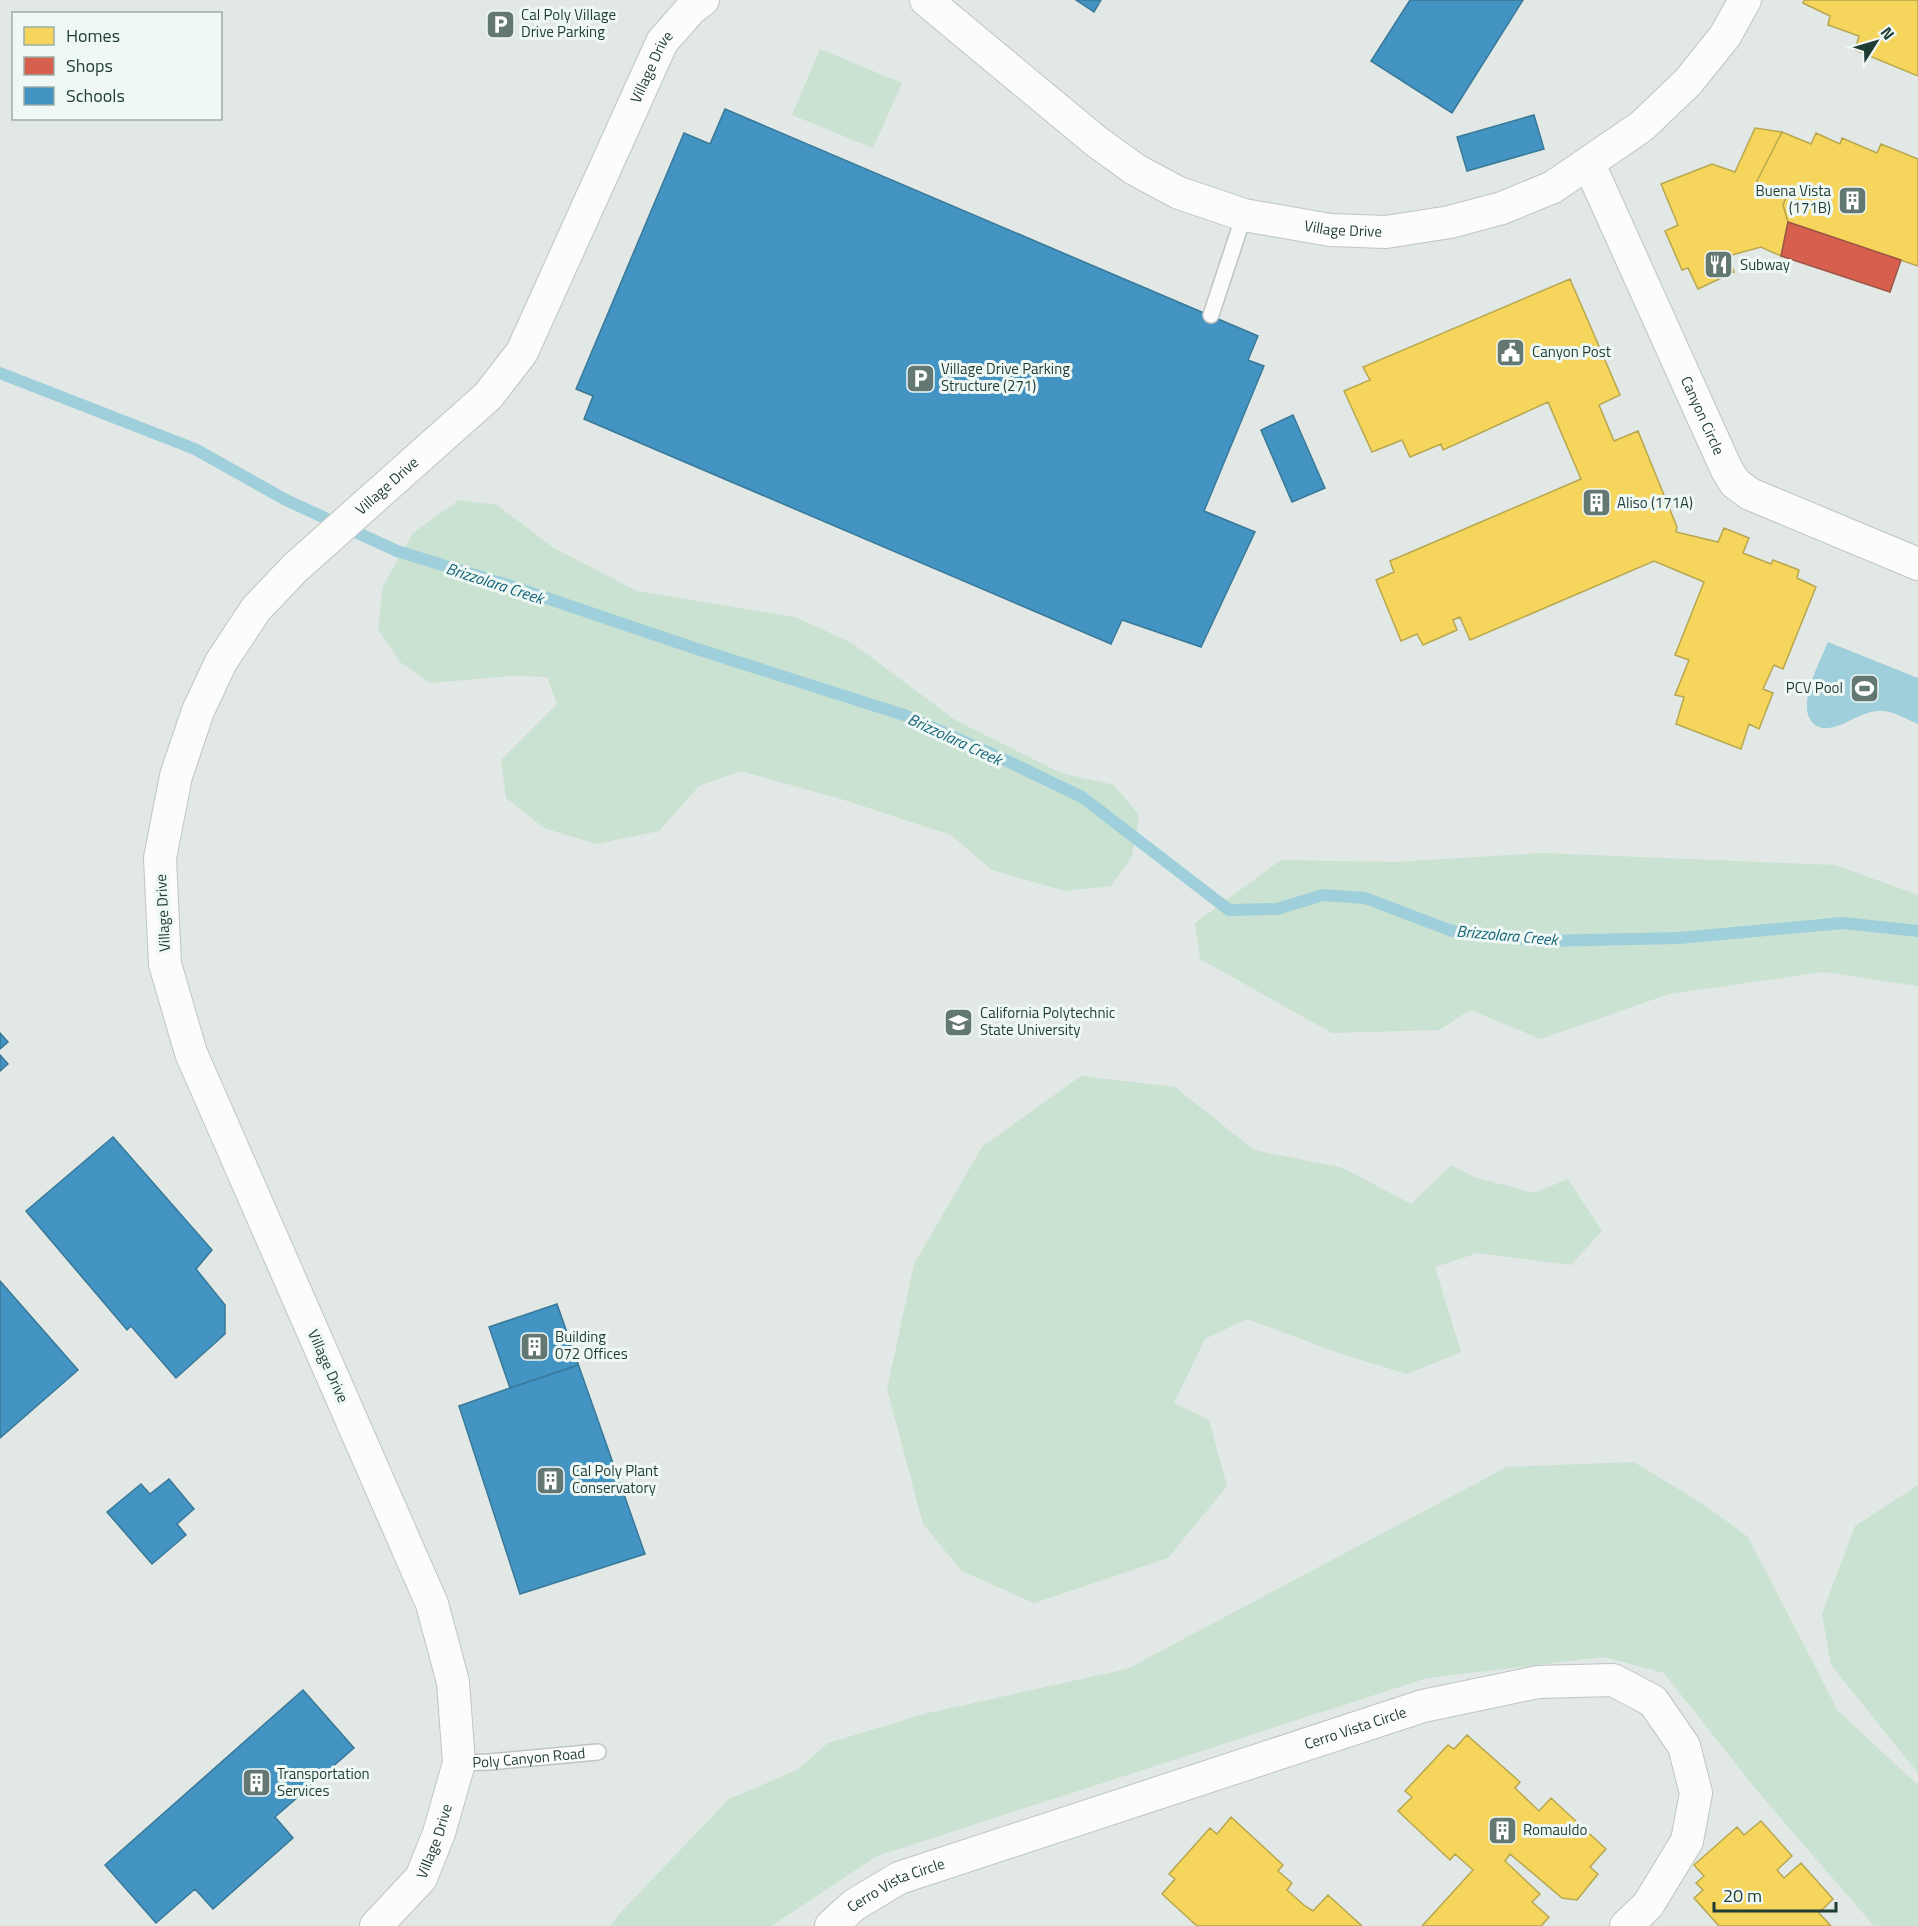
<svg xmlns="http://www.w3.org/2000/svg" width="1918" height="1926" viewBox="0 0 1918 1926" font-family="'Titillium Web',sans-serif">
  <rect width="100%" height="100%" fill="#e2e8e5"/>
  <path fill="#cae2d2" d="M820,49L902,83L873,148L792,115Z
    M459,500L497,505L554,548L637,591L795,617L852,643L955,720L1061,773L1114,785L1139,815L1132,856L1111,886L1065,891L992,870L951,835L841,799L741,771L699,786L659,831L596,844L544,828L506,798L501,760L557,704L547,677L512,676L430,683L400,662L378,630L383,586L413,533Z
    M1544,853L1835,865L1918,895V986L1824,972L1669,994L1541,1039L1470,1010L1439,1030L1332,1033L1200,959L1195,923L1281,860L1394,862Z
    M1081,1076L1175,1087L1254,1150L1343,1168L1411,1204L1451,1165L1474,1177L1534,1193L1568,1179L1602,1231L1571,1265L1477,1253L1435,1267L1461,1352L1407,1374L1344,1355L1247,1319L1205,1339L1174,1403L1209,1420L1227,1486L1168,1558L1034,1603L962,1571L923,1524L887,1389L914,1264L982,1147Z
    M1634,1462L1709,1508L1748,1537L1838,1711L1918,1785V1926H1874L1759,1793L1664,1673L1604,1657L1427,1678L877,1856L771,1926H610L622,1911L729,1799L797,1770L828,1743L924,1714L1127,1669L1507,1467Z
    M1918,1485V1773L1831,1665L1822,1614L1855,1526Z"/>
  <path fill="#9fcfda" d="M1828,642L1918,678V724C1908,720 1895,712 1884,711C1863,709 1844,728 1827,728C1822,729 1817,726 1814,724C1795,707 1820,662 1828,642Z"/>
  <path fill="#f6d55c" stroke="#b6a750" stroke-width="1.5" d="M1804,0H1918V76L1855,50L1859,36L1828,25L1830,16L1803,3Z
    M1755,128L1782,132L1756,183L1787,195L1783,205L1788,222L1781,256L1761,247L1728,256L1734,272L1698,289L1688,268L1682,270L1665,231L1678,225L1661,184L1712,164L1735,172Z
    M1782,132L1811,144L1816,133L1840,144L1842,138L1877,153L1881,144L1918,159V266L1788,222L1783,205L1787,195L1756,183Z
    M1570,279L1620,395L1599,405L1614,441L1638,431L1677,527L1676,532L1718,542L1724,528L1749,538L1743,553L1771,564L1773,560L1799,570L1797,578L1816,587L1783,669L1774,665L1763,689L1773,693L1759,729L1749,724L1741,749L1676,724L1684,697L1675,695L1689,660L1675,655L1704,582L1654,561L1470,640L1460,617L1453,620L1457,630L1423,645L1417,634L1401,641L1376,580L1394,572L1390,561L1581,479L1548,402L1443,450L1441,444L1410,457L1402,440L1372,452L1344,391L1370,380L1363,367Z
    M1467,1735L1520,1782L1515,1788L1539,1811L1551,1798L1606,1849L1590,1867L1598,1874L1577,1900L1562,1898L1510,1854L1505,1861L1540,1894L1532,1902L1549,1917L1541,1926H1422L1473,1870L1455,1854L1450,1860L1398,1811L1412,1797L1405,1791L1448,1745L1454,1749Z
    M1231,1817L1283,1865L1278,1871L1292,1883L1287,1890L1305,1906L1313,1911L1328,1895L1362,1926H1197L1162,1894L1175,1879L1169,1874L1210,1828L1217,1834Z
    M1761,1821L1792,1856L1777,1870L1784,1878L1801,1863L1833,1899L1819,1913L1831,1926H1719L1694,1898L1703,1890L1696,1883L1704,1876L1694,1865L1737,1827L1744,1835Z"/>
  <path fill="#d6604d" stroke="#9f5546" stroke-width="1.5" d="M1788,222L1901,260L1890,292L1781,256Z"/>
  <path fill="#4393c3" stroke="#387998" stroke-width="1.5" d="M1076,0H1101L1094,12Z
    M1410,0H1523L1452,113L1371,61Z
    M725,109L1258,336L1248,360L1264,366L1204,511L1255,532L1201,647L1122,620L1111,644L584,419L593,396L576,389L684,133L710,144Z
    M1534,115L1544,149L1467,171L1457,137Z
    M1293,415L1325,488L1292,502L1261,430Z
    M0,1033L8,1042L0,1049Z
    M0,1055L8,1064L0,1071Z
    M113,1137L212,1250L196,1269L225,1305V1334L176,1378L131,1326L127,1330L26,1211Z
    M0,1281L78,1370L0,1438Z
    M557,1304L645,1554L520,1594L459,1406L510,1388L489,1327Z
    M557,1304L578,1365L510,1388L489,1327Z
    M169,1479L194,1509L177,1524L186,1535L152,1564L107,1512L141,1484L150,1494Z
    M303,1690L354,1748L275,1817L293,1838L213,1909L195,1889L156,1923L105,1865Z"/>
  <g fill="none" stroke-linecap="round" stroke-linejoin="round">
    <path stroke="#9fcfda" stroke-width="12" d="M0,373L195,449L286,500L397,551L511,586L694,648L904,715L1001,758L1082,797L1229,910L1277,909L1323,895L1365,898L1452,931L1542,941L1679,938L1843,923L1918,931"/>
    <defs>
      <g id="service">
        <path d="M1211,315L1244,215"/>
        <path id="s1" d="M459,1763L489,1762L598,1752"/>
      </g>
      <g id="minor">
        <path id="s2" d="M926,0L1097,142L1136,170L1179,193L1244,215L1330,230L1386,232L1450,222L1502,208L1553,187L1642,126L1688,82L1725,36L1745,0"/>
        <path id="s3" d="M1589,164L1726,468L1735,483L1750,494L1918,564"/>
        <path id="s4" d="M376,1926L421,1878L439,1833L459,1763L453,1682L432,1604L191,1053L165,964L160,858L176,776L198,711L221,662L256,609L295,568L488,396L522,352L662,42L691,9L703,0"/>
        <path id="s5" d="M831,1926L854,1905L899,1878L1423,1706L1538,1682L1613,1680L1653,1701L1684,1746L1696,1793L1687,1841L1648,1905L1626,1926"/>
      </g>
    </defs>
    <use href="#service" stroke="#bfc5c2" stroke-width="18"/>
    <use href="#minor" stroke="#bfc5c2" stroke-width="34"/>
    <use href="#service" stroke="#fbfcfb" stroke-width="15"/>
    <use href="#minor" stroke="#fbfcfb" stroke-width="32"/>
  </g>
  <defs>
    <symbol id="parking-square" viewBox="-11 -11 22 22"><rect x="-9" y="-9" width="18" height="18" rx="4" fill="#637873" stroke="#eff8f4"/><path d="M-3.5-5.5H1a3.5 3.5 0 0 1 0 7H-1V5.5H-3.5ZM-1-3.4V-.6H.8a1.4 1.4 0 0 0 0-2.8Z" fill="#fff"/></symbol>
    <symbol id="building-square" viewBox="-11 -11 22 22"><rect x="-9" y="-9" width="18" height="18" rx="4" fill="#637873" stroke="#eff8f4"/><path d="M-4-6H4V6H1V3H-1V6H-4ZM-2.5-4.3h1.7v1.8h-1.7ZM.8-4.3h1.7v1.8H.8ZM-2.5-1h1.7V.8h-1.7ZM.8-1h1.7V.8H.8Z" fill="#fff"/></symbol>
    <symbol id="restaurant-square" viewBox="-11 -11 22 22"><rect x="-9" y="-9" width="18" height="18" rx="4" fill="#637873" stroke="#eff8f4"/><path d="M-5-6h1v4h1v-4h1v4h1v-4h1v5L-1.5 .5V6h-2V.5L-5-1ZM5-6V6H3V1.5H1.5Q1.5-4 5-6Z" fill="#fff"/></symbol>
    <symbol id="civic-square" viewBox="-11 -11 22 22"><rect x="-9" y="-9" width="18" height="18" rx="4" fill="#637873" stroke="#eff8f4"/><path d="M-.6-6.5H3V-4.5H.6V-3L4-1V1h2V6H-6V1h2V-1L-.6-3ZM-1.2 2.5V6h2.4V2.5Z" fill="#fff"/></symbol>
    <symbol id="stadium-square" viewBox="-11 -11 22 22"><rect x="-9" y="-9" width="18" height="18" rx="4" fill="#637873" stroke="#eff8f4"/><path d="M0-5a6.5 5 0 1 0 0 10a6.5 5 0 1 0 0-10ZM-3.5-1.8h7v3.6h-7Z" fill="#fff"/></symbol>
    <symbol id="university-square" viewBox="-11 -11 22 22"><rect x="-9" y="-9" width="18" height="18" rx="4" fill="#637873" stroke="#eff8f4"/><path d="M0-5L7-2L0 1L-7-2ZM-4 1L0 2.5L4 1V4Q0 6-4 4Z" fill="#fff"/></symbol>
  </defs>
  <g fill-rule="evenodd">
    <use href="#parking-square" x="484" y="8" width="33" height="33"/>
    <use href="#building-square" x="1836" y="184" width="33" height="33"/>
    <use href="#restaurant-square" x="1702" y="248" width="33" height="33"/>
    <use href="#civic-square" x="1494" y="336" width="33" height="33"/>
    <use href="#parking-square" x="904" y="362" width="33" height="33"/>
    <use href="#building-square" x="1580" y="486" width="33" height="33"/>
    <use href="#stadium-square" x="1848" y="672" width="33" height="33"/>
    <use href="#university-square" x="942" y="1006" width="33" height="33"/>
    <use href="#building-square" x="518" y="1330" width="33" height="33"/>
    <use href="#building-square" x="534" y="1464" width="33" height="33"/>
    <use href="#building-square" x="240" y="1766" width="33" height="33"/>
    <use href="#building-square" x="1486" y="1814" width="33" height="33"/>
  </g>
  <g text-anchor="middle" stroke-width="6" stroke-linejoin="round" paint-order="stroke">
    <g font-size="15" fill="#1f3c35" stroke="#eff8f4" text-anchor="start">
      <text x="521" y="20">Cal Poly Village<tspan x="521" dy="17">Drive Parking</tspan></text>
      <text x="1831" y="196" text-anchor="end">Buena Vista<tspan x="1831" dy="17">(171B)</tspan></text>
      <text x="1740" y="270">Subway</text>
      <text x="1532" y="357">Canyon Post</text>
      <text x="941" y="374">Village Drive Parking<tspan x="941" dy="17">Structure (271)</tspan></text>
      <text x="1617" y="508">Aliso (171A)</text>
      <text x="1843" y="693" text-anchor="end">PCV Pool</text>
      <text x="980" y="1018">California Polytechnic<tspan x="980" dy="17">State University</tspan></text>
      <text x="555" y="1342">Building<tspan x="555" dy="17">072 Offices</tspan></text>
      <text x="572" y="1476">Cal Poly Plant<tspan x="572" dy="17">Conservatory</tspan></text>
      <text x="277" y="1779">Transportation<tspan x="277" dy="17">Services</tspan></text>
      <text x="1523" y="1835">Romauldo</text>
    </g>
    <g font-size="15" fill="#1f3c35" stroke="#eff8f4">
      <text dy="5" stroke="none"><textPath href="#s4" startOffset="2103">Village Drive</textPath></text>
      <text dy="5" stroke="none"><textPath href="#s2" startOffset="488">Village Drive</textPath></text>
      <text dy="5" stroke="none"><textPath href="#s3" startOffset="276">Canyon Circle</textPath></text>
      <text dy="5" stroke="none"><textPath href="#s4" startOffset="1599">Village Drive</textPath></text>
      <text transform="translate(163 913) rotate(-93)" y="5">Village Drive</text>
      <text transform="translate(328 1366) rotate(66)" y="5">Village Drive</text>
      <text dy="5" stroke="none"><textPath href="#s5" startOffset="564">Cerro Vista Circle</textPath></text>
      <text dy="5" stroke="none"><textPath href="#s1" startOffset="70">Poly Canyon Road</textPath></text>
      <text dy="5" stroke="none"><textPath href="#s4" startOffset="105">Village Drive</textPath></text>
      <text dy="5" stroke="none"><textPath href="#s5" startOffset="78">Cerro Vista Circle</textPath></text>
    </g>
    <g font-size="16" font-style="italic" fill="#16667b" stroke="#eff8f4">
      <text transform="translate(495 583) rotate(18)" y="6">Brizzolara Creek</text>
      <text transform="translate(955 739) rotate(25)" y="6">Brizzolara Creek</text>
      <text transform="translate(1507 935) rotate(5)" y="6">Brizzolara Creek</text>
    </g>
  </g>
  <rect x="12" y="12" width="210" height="108" fill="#eff8f4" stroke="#9cada8" stroke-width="1.5"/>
  <rect x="24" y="27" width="30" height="18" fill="#f6d55c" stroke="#9cada8" stroke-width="1.5"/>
  <text x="66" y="42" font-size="18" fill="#1f3c35">Homes</text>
  <rect x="24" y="57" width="30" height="18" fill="#d6604d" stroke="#9cada8" stroke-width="1.5"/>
  <text x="66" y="72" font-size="18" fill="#1f3c35">Shops</text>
  <rect x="24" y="87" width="30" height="18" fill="#4393c3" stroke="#9cada8" stroke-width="1.5"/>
  <text x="66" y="102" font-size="18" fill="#1f3c35">Schools</text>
  <g transform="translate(1876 42) rotate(53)" stroke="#eff8f4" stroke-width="4.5" paint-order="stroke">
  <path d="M0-4.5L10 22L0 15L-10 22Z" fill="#1f3c35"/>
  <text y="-9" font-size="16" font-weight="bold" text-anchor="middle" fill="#1f3c35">N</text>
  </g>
  <path d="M1714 1902v9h122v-9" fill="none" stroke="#1f3c35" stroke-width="3"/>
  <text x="1723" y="1902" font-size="18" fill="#1f3c35" stroke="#eff8f4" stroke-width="4.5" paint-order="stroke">20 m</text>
</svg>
